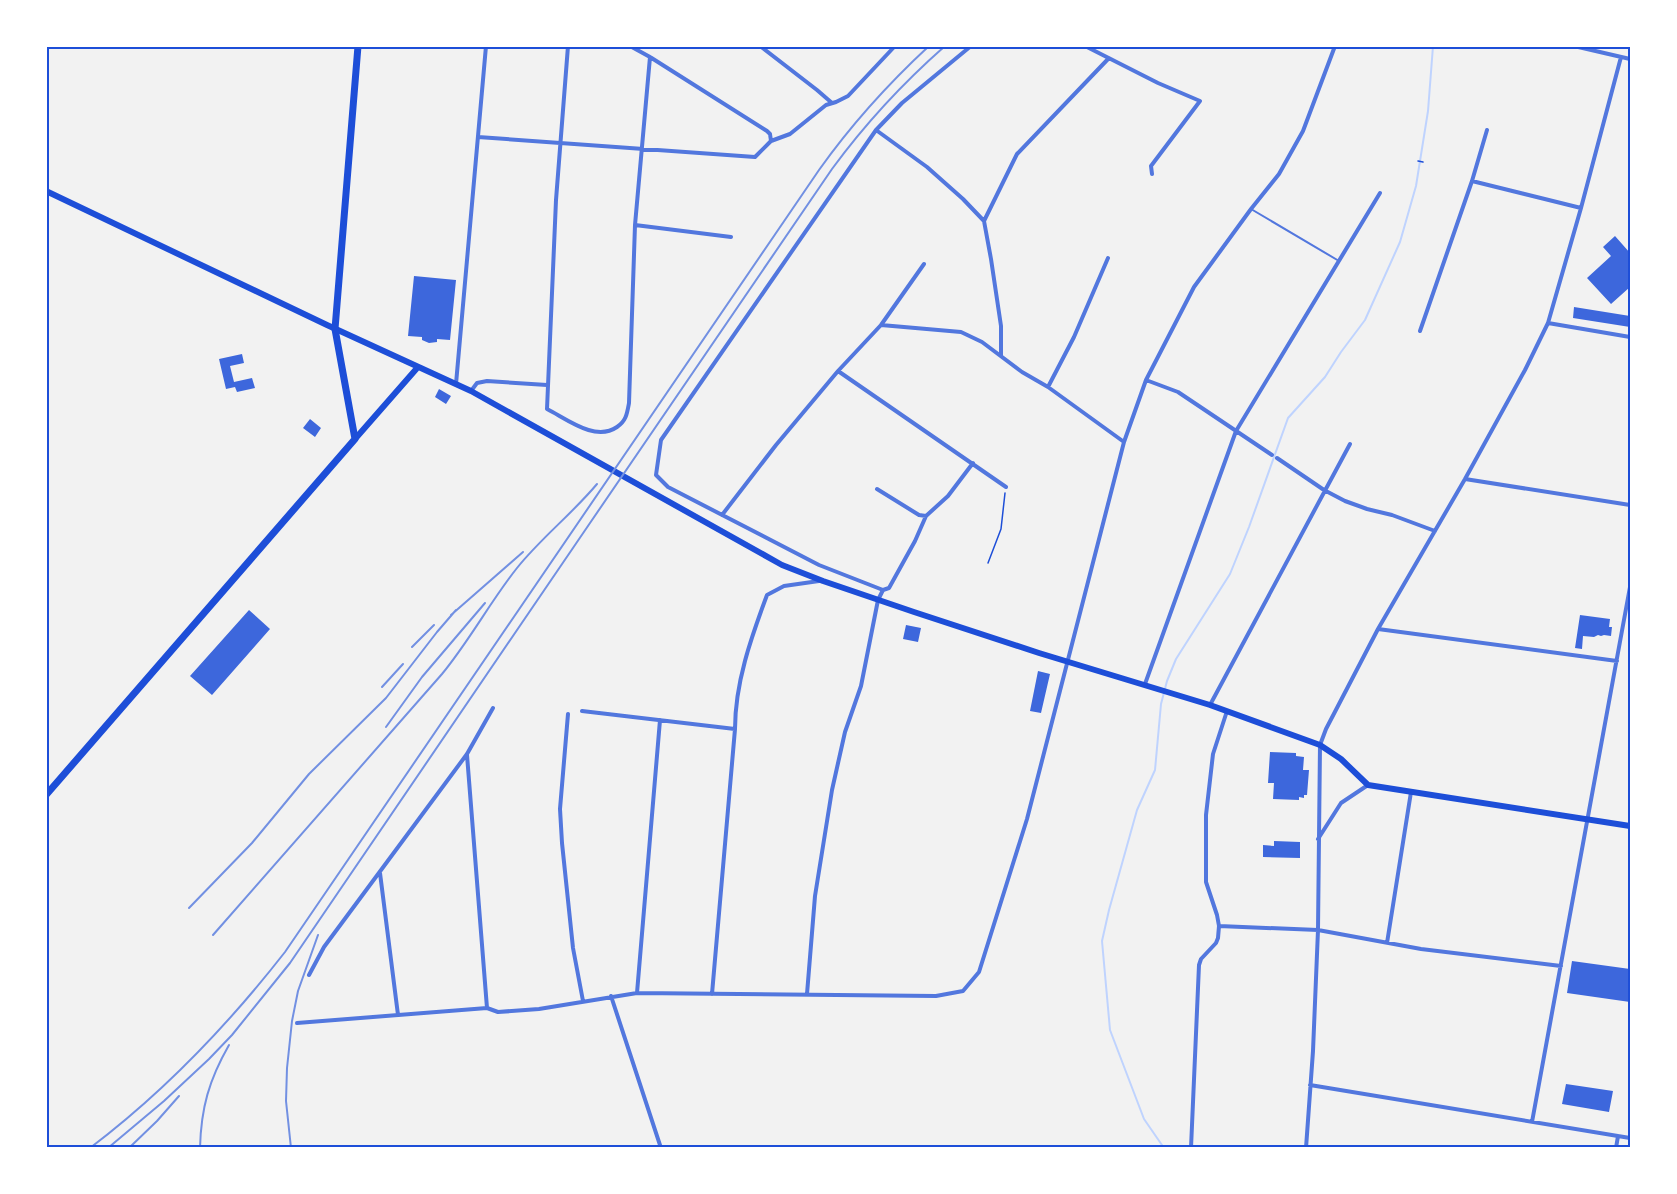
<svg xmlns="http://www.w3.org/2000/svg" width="1677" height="1194" viewBox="0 0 1677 1194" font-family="'DejaVu Sans',sans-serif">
  <rect width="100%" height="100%" fill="#f2f2f2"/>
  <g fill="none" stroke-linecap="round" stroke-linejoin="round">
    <path stroke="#bfd3fe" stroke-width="2" d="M1164,1148L1144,1119L1110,1030L1102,941L1109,910L1137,810L1155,770L1161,704L1167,681L1176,659L1230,574L1249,527L1288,418L1325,377L1341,352L1365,320L1400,242L1416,186L1428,111L1433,46"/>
  </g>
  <path fill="#3d67dc" d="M1615,236L1630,253V287L1611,304L1587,278L1611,256L1603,247Z
    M414,276L456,280L450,340L437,339V342L429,343L422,340V337L408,336Z
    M1574,307L1630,316V327L1573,318Z
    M242,354L244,363L230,366L234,382L252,378L255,388L237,392L235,387L226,389L219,359Z
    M439,389L451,396L446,404L435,397Z
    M310,419L321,428L315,437L303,428Z
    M249,610L270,629L212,695L190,676Z
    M1580,615L1610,619L1609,627H1612L1611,636L1604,635L1601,636L1598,635L1594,637L1583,636L1582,649L1575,648Z
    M906,625L921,628L918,642L903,639Z
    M1038,671L1050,674L1041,713L1030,711Z
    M1270,752L1296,753V756L1304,757L1303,770H1309L1307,795H1304V798L1299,797V800L1273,799L1274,783H1268Z
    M1274,841L1300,842V858L1263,857V845L1274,846Z
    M1572,961L1630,969V1002L1567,993Z
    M1566,1084L1613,1091L1609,1112L1562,1104Z"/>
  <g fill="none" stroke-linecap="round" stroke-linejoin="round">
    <path stroke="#1d4ed8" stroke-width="1.5" d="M1418,161L1423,162
      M988,563L1001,529L1005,493"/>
    <path stroke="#5277de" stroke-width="2" d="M1251,209L1339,261"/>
    <path stroke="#5277de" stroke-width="4" d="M568,46L556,200L547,409C567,419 595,442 617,427C626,421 627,414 629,403L635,225L650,57
      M630,46L650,57L767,131L770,134L771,141
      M760,46L817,90L832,103
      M1085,46L1158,83L1200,101L1151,166L1152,174
      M1574,46L1630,59
      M876,130L927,167L963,199L984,221L991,259L1001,326V355
      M478,137L755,157L771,141
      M771,141L790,134L826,105L836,102L848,96L895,46
      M1472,181L1581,208
      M984,221L1017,154L1109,58
      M635,225L731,237
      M1548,323L1630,337
      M881,325L961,332L982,342L1022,372L1048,387L1124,442
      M1420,331L1472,181L1487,130
      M838,371L1006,487
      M1146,380L1178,392L1272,455
      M456,384L486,46
      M1048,387L1074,337L1108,258
      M471,391L477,383L487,381L547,385
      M1277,458L1324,490L1345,501L1367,509L1392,515L1435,531
      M1465,479L1630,505
      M877,489L919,515L926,516L948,496L973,463
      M722,515L776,445L838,371L881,325L924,264
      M883,590L889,588L915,541L926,516
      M1378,629L1617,661
      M1145,684L1236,431L1380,193
      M1210,705L1350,444
      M582,711L735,729
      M568,714L560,809L562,843L573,948L583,1001
      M467,755L487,1008
      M1318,839L1341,803L1368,785
      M380,873L398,1015
      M1219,926L1318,930L1421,949L1561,966
      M1387,943L1411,792
      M309,975L324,947L467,754L493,708
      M637,993L660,720
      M712,994L735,729C735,683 751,638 767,595L784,586L819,581
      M807,994L815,896L832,790L845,732L861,686L878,600L883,590L819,565L668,487L656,475L661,440L876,130L902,103L971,46
      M611,996L661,1148
      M297,1023L487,1008L498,1012L539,1009L637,993L936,996L963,991L979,972L1027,819L1124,442L1146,380L1194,287L1251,209L1279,174L1303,131L1335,46
      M1310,1085L1630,1138
      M1532,1122L1630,587
      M1191,1148L1199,965L1201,959L1216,943L1218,938L1219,926L1217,915L1206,882V815L1213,754L1227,711
      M1306,1148L1313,1051L1318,930L1320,745L1326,729L1378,629L1465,479L1525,370L1548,323L1581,208L1621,57
      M1616,1148L1618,1136"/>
    <path stroke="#1d4ed8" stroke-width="6" d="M46,191L327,325L471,391L782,565L823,581L914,612L1039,653L1210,705L1320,745L1341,759L1368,785L1630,826
      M355,439L418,367"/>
    <path stroke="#1d4ed8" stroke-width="7" d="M46,795L355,439L335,329L358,46"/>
    <path stroke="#7290e2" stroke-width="2" d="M451,615L523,552
      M412,647L434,625
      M382,687L403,664
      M386,727L422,677L485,603
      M189,908L252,843L309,774L386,698L437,632L456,610
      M213,935L442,674C470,640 490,602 517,568C541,538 572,514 597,484
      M90,1148C164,1092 228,1025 285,952L819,170C851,125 888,84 929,46
      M108,1148L164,1101L209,1059L232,1035L290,963L590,523L832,169C865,124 903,83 945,46
      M129,1148L157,1121L179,1096
      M200,1148C201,1108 209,1080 229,1045
      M291,1148L286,1101L287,1068L292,1021L298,991L318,935"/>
  </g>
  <rect width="1677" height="1194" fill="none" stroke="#ffffff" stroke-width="96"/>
  <rect x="48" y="48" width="1581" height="1098" fill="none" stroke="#1d4ed8" stroke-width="2"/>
</svg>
